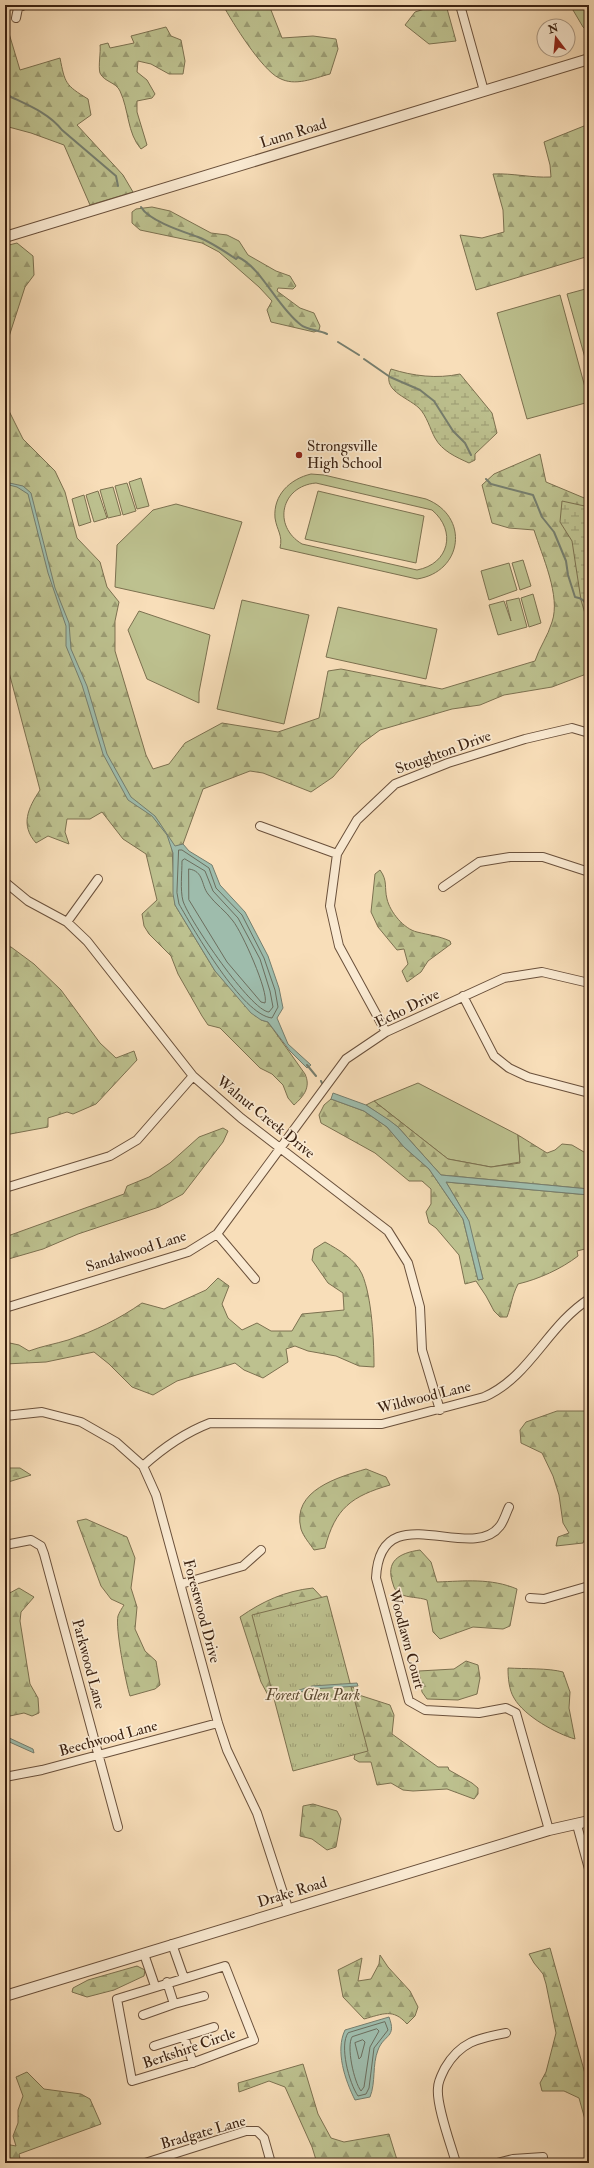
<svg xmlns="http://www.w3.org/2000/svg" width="594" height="2168" viewBox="0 0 594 2168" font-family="'IM FELL Double Pica',serif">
  <defs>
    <pattern id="forest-firs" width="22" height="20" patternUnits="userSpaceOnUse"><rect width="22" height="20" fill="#bdc18f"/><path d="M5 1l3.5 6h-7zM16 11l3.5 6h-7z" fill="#9b9c73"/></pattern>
    <pattern id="wetland-marsh" width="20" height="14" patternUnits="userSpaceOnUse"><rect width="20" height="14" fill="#bdc18f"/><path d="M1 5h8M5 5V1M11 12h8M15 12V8" fill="none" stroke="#9b9c73"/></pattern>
    <pattern id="park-tufts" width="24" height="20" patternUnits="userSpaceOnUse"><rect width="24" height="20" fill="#bdc18f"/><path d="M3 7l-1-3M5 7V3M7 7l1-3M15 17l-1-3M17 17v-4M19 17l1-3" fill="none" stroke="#9b9c73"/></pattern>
  </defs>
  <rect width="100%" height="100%" fill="#f8deb9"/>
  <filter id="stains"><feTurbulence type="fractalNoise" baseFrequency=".005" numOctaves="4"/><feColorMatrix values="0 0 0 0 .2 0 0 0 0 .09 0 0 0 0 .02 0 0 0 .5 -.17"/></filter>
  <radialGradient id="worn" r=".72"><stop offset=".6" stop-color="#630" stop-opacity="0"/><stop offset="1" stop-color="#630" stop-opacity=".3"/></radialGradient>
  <path fill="#bdc18f" stroke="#7c7150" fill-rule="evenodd" d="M589,288V372L567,294Z
    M560,295L589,402L527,419L497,313Z
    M311,474L324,475L426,499C470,516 463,572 417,579L280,548C283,535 277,531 275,518C273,495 290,479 311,474ZM316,483L432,510C457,531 449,564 417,570L302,544C272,526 281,486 316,483Z
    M141,478L149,506L137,509L129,482Z
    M127,483L136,511L123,515L115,486Z
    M113,487L121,515L108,518L100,490Z
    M98,491L107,518L94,522L86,495Z
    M318,491L424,516L416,563L305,539Z
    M84,495L91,522L79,526L72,499Z
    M176,504L242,522L214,609L115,587L117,545L153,510Z
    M523,560L531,586L520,590L512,563Z
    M509,563L517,590L489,600L481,571Z
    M533,594L541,623L529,627L521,598Z
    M519,598L527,627L498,635L489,605L504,601L511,621L506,601Z
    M242,600L309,615L284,724L217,709Z
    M338,607L437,629L426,679L326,657Z
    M139,611L210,635L199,692V703L147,679L128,630Z
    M418,1083L518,1135L520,1162L491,1167L448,1159L374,1101Z"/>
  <path fill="url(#forest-firs)" stroke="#7c7150" d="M223,5H269L282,38L313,36L336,39L338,49L330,74C314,78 295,87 279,78C262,70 232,22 223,5Z
    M437,5H446L456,41L429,44L405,25L415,12Z
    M570,5H589V32L583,27Z
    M5,20L20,70L60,58C65,83 65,85 88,99L91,115L77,125L123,175L133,192L90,205L64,145L31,133L5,126Z
    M166,27L171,36L181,40L185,61L183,74H169L151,64L138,61L137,72L147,80L155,94L152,98L137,101V112L147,145L141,149C127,133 129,110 120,91C116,82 104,82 100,73C98,66 101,52 100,45L108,43L110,48L134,43L131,36Z
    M589,124V256L476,290L460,235L482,238L504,232L503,210L493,174C513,173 531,178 551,177L550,165L544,142Z
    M152,207L170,211L211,233L227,235L239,241L248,255L276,271L290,276L296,286L293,289L278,288L277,291L300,308L314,313L320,326L319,330L314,332L271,322L267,310L272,301L259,287L219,252L202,243L140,230L132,223V212L136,209Z
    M17,243L33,256L34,275L25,287L5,349V246Z
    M5,403L23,439L55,471L65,492L77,538L100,562L107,587L119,602L115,621V651L146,755L153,769L169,764L185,743L222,723L278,732L319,718L328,671L341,669L442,689L535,661C539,648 548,636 552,622C561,596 542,556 534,530L509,528L492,523L482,485L494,474L540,454L546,482L589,500V673L552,687L504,695L480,705L452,709L380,730L361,744L333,777L311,792L263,773L250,771L203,789L183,844L172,848L175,905L215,971L261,1020L268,1022L305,1074C311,1087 304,1096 294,1105L288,1098L283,1085L272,1074L260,1068L220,1028L208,1025L202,1016L178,974L171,956L149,934L144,926L142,914L157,900L146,854L123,839L102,812L90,819H67L65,832L69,844L48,836L36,843C20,825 28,808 40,790L5,657Z
    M380,870C388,881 384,887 387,899C390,912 404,929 417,932C429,935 439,936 450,941L451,944L428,961L421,972L407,982L402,971L408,964L404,949L397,950L378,927L371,912L375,874Z
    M5,946L11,947L34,964L61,990L100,1043L116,1058L134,1051L137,1060L96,1104L73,1114L67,1112L48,1118V1127L5,1135Z
    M331,1099L364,1111L387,1127L404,1147L429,1169L463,1219L478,1280L483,1279L467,1218L446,1182L589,1195V1248L577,1251L578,1256C561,1269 539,1279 518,1284C511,1298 512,1304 507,1317H500L494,1311L486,1296L476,1281L465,1284L459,1255L436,1228L429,1223L426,1212L431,1204V1189L422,1181H409L375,1153L321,1123L319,1115L324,1105Z
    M374,1101L448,1159L491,1167L520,1163L518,1135L547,1153L555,1150L562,1144L572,1145L589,1155V1189L441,1175L398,1127L366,1105Z
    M223,1128L228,1131L223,1142L183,1194L159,1207L78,1234L43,1249L5,1260V1237L124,1194L127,1186L149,1177L170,1163L199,1137Z
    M325,1242C339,1250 355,1259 362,1274C372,1297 374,1342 374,1367L359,1366L336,1356L308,1351L295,1346L286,1349L288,1362L263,1378L244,1370L235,1363L177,1381L153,1395L132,1387L109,1364L94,1352L46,1362L5,1364V1342L19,1345L29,1351C42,1346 55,1344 68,1340C95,1331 119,1319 142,1303L164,1309L206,1290L218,1278L229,1286L222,1304L228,1318L242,1330L257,1323L271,1331H292L302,1314L344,1310L343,1293L328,1283L312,1260L314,1249Z
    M557,1411H589V1529L583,1543L556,1546L558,1537L569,1533L563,1523L559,1495L553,1476L542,1453L521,1443L520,1430L526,1422Z
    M5,1468H20L31,1475L5,1483Z
    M366,1469L386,1477L390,1485C352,1496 335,1508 325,1548L314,1550C310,1544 303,1536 301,1529C291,1490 339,1477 366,1469Z
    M86,1519L127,1537L135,1558L131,1588L137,1607L135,1629L145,1651L156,1661L160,1685L155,1689L130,1696C126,1684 115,1627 118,1616C119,1613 122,1608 124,1605L111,1599L101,1586L77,1521Z
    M420,1550L431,1562L437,1582C465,1581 491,1578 517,1589L510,1626L503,1629L473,1627L440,1639L433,1632L427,1600C419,1597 408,1598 400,1594C396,1592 394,1588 393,1584C385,1561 399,1553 420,1550Z
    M19,1588L34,1597L21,1612L20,1621L30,1684L38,1698L39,1713L32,1716L24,1713L5,1717V1593L6,1595Z
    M313,1588L329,1605L279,1690L269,1697L261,1682L240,1617C263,1601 285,1591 313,1588Z
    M466,1661L478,1665L480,1678L477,1694L458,1700L427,1699L422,1692L419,1671L454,1669Z
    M508,1668C524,1669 549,1668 563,1672L570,1692L569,1708L575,1739C557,1734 524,1716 514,1698C509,1690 508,1678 508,1668Z
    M353,1687L359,1695L390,1705L394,1715L392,1734L438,1767H448L449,1770L472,1783L478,1788V1794L474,1799L447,1789L413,1791L403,1790L391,1783L377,1785L371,1762H359L354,1759L355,1754L335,1688Z
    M313,1804L337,1811L341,1819L336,1847L327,1850L312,1839L300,1836L303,1806Z
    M550,1948L589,2088V2134L579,2098L564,2091H542L540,2083L546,2072L556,2033L546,1984L543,1974L534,1963L529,1954Z
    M380,1955L388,1967L410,1991L418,2007L415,2016L407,2024C393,2008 383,2014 364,2019L343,1997L338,1970L362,1958L358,1981L371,1979L379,1964Z
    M137,1966L145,1970L144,1976L114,1990L87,1997L72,1992L73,1988L88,1980Z
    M303,2064L318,2114L331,2138L344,2142L389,2134L398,2163H317L312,2147L285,2087L269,2081L239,2092L238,2083Z
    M27,2072L44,2089L81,2094L90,2099L101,2124L19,2154L21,2163H5V2144L16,2146L13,2136L18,2123V2110L23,2096L16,2077Z"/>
  <path fill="url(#wetland-marsh)" stroke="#7c7150" d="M391,369C413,376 437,379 460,374L492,413L497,433L475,454V460L469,463C456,457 442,451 435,438C430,429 427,416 419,408C406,396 381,391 391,369Z
    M562,501L589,507V627L581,600L572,541L560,522Z"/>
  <path fill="url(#park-tufts)" stroke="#7c7150" d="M327,1596L368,1751L293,1771L252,1615Z"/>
  <path fill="#9ebcac" stroke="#767e6e" d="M5,482L23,486L31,493L55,588L69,623L71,649L87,686L107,754L131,797L155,816L175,846L183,844L189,851L212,865L220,885L245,912L268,956L279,988L283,1008L277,1018L288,1044L311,1065L307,1068L290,1051L268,1022L261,1020L251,1013L215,971L175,905L173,894V853L167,835L152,816L128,800L103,754L82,685L66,646V626L48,573L28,494L17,487L5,484Z
    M333,1093L366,1105L389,1120L398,1127L441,1175L589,1189V1195L446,1182L469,1221L483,1279L478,1280L463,1219L429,1169L404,1147L387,1127L364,1111L331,1099Z
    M357,1683L358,1686L313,1689L296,1693V1691L312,1686Z
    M5,1736L33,1749L34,1753L5,1740Z
    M389,2017C397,2038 384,2034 378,2050C372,2065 376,2082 370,2097L355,2100C345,2080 335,2051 345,2030Z"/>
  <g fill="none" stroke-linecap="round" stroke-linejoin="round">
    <path stroke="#6c6e5e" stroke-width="1" d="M179,850H182L209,868L216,888L242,915L264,958L275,990L278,1007L272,1018C242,1015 194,930 179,904L177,893Z
      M185,859L205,871L213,891L238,918L260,959L270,991L273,1007L269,1012C251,1011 189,920 183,901C180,890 182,873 182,861Z
      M189,869C204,871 201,885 208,894C215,904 226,911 233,921C242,932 269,992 265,1003L261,1002L227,962L189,900Z
      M385,2022L388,2030L374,2048L369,2088L366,2094L358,2096C349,2083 339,2045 348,2033Z
      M377,2029L379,2031L370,2047L364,2087L361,2091C354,2082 346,2046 352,2037Z
      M363,2040L365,2042L361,2057L359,2059L355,2043Z"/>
    <path stroke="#767e6e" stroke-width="2" d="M5,94C25,104 48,112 62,130L116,176L118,186
      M141,207C149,221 184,232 198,237C211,242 224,251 236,259L238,257C262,268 277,307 301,325C307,330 319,330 327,334
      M338,342L359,355
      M364,359L390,377L420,390L434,401L453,431L465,443L471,455
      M486,479L491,484L533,495L542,517L554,532L566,561L568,575L575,597C583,598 587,603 589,609
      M307,1065L316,1076
      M321,1081L322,1083"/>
    <defs>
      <path id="minor" d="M460,5L484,91
        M16,18L18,8L24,5
        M260,826L337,854
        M5,882L28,901L67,922L87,941L193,1076L241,1118L388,1231L408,1263L420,1307L422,1350L440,1410
        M443,887L479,862L510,857H543L589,872
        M67,922L98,879
        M463,996L494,1056L509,1068L528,1077L589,1093
        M386,1032L339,946L330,906L337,854L357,820L395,784L448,763L525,739L572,728L589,733
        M5,1188L110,1156L137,1140L193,1076
        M217,1234L255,1279
        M5,1308L188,1252L217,1234L346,1059L386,1032L504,978L542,972L589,983
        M5,1416L42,1412L81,1422L116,1442L143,1466L156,1495L218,1723L227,1750L257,1813L288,1908
        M143,1466C164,1447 184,1433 210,1423L382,1424L484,1397C530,1377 547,1326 589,1299
        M509,1507C506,1513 504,1521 500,1526C471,1565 380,1493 376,1578L409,1701L425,1710L479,1713L506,1708L516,1713L549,1830
        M5,1545L31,1540L41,1546L44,1554L118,1827
        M181,1584L243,1566L261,1550
        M530,1598L544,1599L589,1586
        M5,1777L42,1770L218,1723
        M577,1825L589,1869
        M172,1944L184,1978
        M144,1954L155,1986
        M225,1966L254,2040L195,2062L132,2081L117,1999Z
        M167,1982L174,2004L204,1996
        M143,2015L174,2004
        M184,2037L193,2063
        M154,2046L214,2027
        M145,2163L246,2131H257L264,2138L271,2163
        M456,2163C451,2145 436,2105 438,2088C438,2081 442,2074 445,2068C460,2042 478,2038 506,2033
        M497,2163L513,2159L543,2157"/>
      <path id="tertiary" d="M5,237L589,59
        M5,1996L549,1830L589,1821"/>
    </defs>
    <use href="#minor" stroke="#6a503b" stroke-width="10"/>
    <use href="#tertiary" stroke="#6a503b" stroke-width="12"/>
    <use href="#minor" stroke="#faead2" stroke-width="8"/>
    <use href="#tertiary" stroke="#faead2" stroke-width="10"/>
  </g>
  <circle fill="#8f2418" stroke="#faead2" stroke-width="1.5" cx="299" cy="455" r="4"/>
  <g text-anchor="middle" stroke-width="3.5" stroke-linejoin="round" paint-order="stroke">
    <g font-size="15" fill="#3a2111" stroke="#faead2">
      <text transform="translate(293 133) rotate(-17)" y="5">Lunn Road</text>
      <text transform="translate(443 752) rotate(-20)" y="5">Stoughton Drive</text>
      <text transform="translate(407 1008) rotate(-26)" y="5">Echo Drive</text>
      <text transform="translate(266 1117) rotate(39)" y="5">Walnut Creek Drive</text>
      <text transform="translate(136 1251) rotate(-18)" y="5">Sandalwood Lane</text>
      <text transform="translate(424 1397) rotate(-14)" y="5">Wildwood Lane</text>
      <text transform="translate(202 1611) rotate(75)" y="5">Forestwood Drive</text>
      <text transform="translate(407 1639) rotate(75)" y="5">Woodlawn Court</text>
      <text transform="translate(89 1664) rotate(75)" y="5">Parkwood Lane</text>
      <text transform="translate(108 1738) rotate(-15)" y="5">Beechwood Lane</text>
      <text transform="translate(292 1892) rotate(-17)" y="5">Drake Road</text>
      <text transform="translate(189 2048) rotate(-19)" y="5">Berkshire Circle</text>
      <text transform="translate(203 2132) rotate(-16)" y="5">Bradgate Lane</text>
    </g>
    <g font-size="15" fill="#3a2111" stroke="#faead2" text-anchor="start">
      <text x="307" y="451">Strongsville<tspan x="307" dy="17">High School</tspan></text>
    </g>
    <g font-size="15" font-style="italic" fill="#5b4930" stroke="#faead2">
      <text x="313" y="1700">Forest Glen Park</text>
    </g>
  </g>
  <rect width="594" height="2168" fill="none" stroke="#f8deb9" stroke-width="20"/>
  <rect x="6" y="6" width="582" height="2156" fill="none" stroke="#3a2111" stroke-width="2"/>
  <rect x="10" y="10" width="574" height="2148" fill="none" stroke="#3a2111"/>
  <g transform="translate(556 38) rotate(344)"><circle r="19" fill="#faead2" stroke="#ad9a85"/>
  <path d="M0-3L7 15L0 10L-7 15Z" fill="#8f2418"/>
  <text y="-6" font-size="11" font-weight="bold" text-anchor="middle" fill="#3a2111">N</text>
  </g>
  <rect width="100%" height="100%" filter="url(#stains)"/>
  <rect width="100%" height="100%" fill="url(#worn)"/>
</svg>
